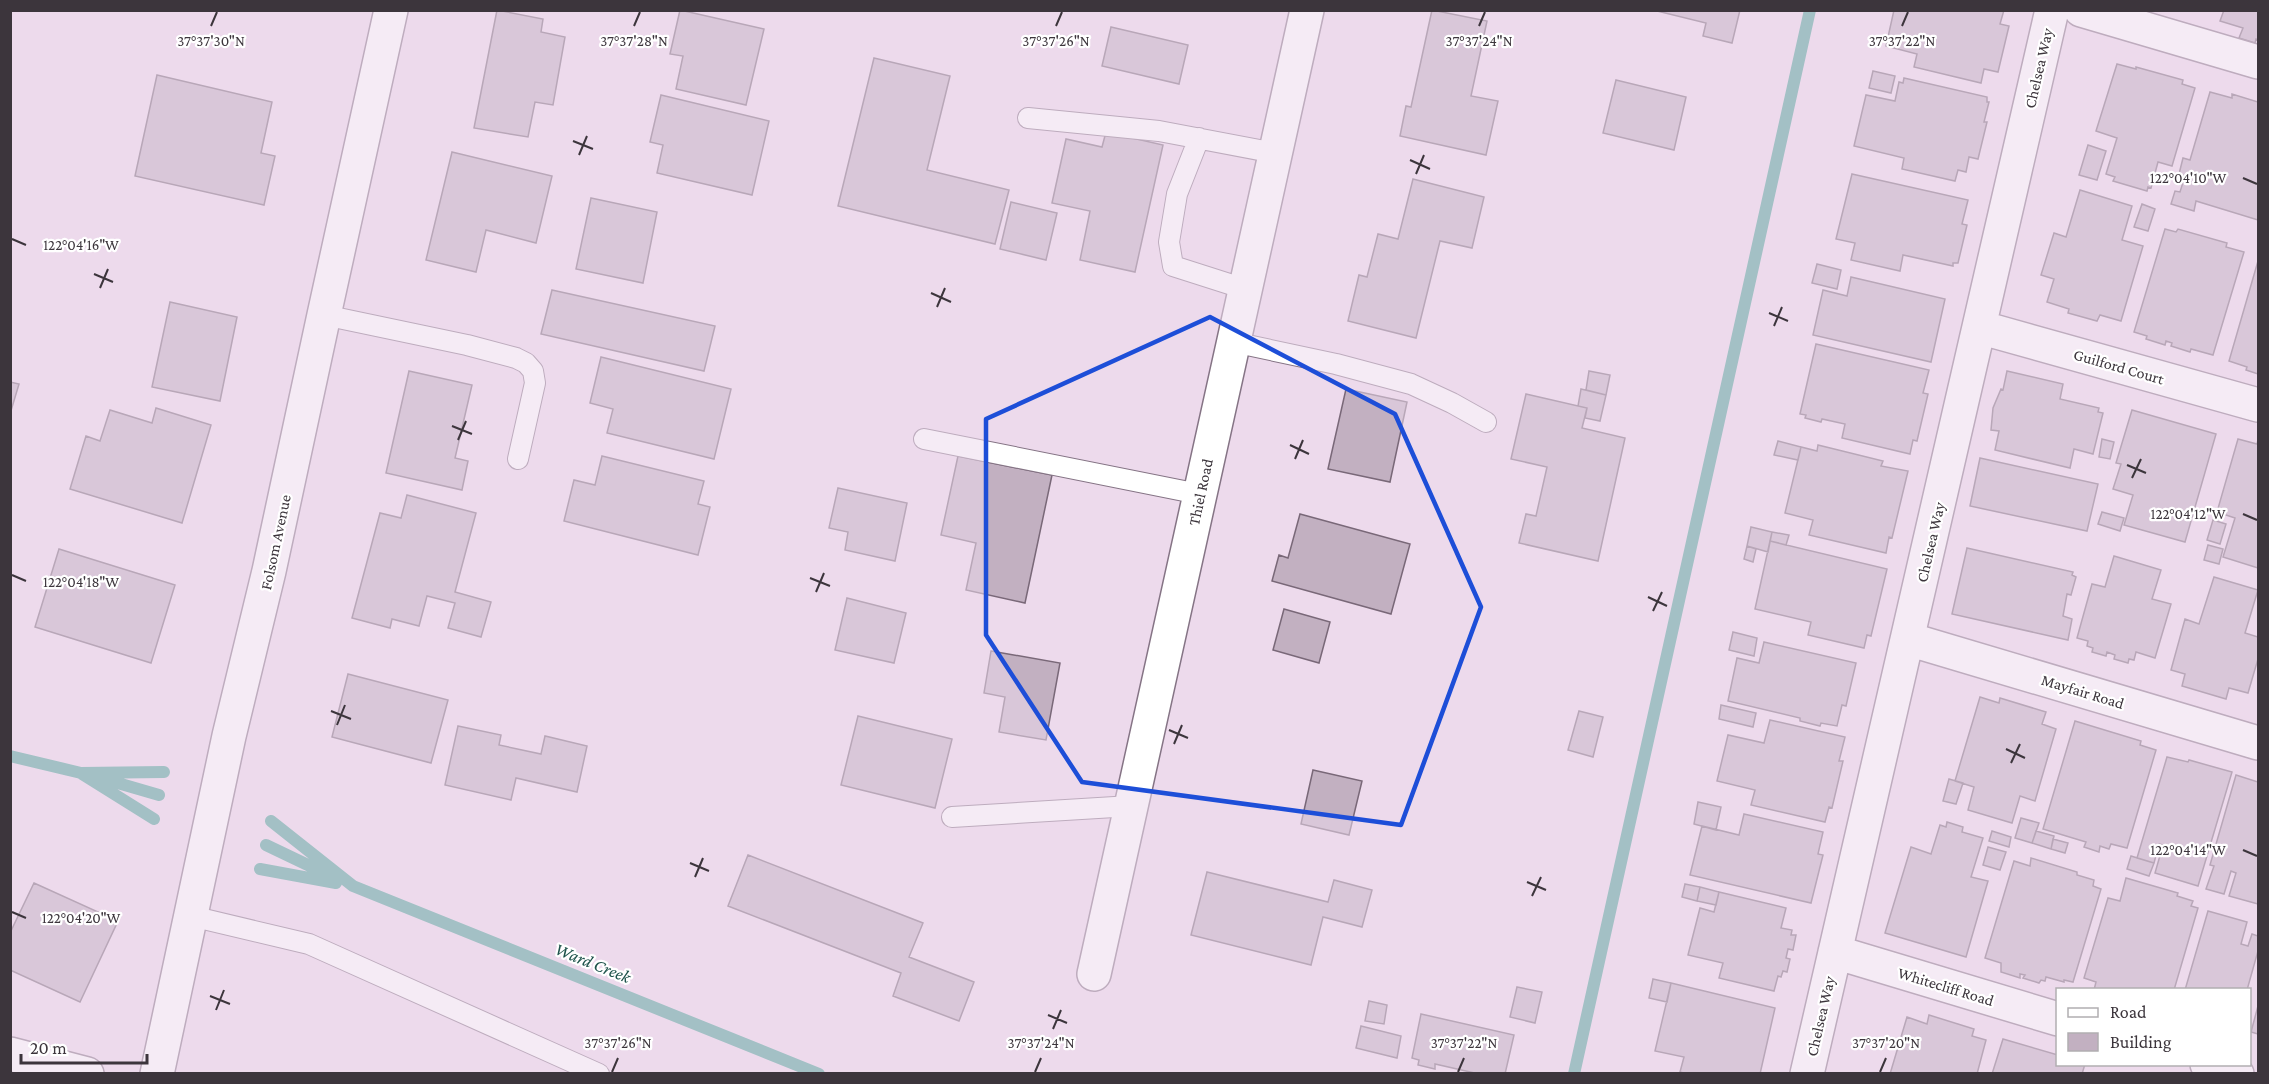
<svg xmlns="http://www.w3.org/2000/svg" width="2269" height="1084" viewBox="0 0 2269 1084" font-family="'Crimson Pro',serif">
  <rect width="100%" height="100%" fill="#eddaec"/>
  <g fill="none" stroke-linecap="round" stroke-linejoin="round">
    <path stroke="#49a094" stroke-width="12" d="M10,756L81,773L164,772
      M82,774L154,819
      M97,777L159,795
      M271,821L353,886L819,1074
      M266,845L335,878
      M260,869L336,883
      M1574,1074L1810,10"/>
  </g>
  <path fill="#c2b0c1" stroke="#796878" stroke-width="1.5" d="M497,10L543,19L541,32L565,37L553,105L535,102L528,137L474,128Z
    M680,10L764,29L746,105L676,89L683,56L670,54Z
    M1432,10L1487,21L1471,96L1498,101L1486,155L1400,136L1406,106L1411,107Z
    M1653,10H1740L1732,43L1703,36L1706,23Z
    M1894,10H2004L2000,24L2009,26L1998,72L1984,69L1981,83L1914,67L1917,54L1886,46Z
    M2224,10H2258V40L2256,39L2255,43L2239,38L2243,28L2220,21Z
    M1111,27L1188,45L1179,84L1102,66Z
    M874,58L950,76L927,170L1009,190L995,244L838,206Z
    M2117,64L2136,69V67L2183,80L2182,84L2195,88L2172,166L2158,162L2151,188L2148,187L2147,191L2113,181L2115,177L2106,174L2117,138L2096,131Z
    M1873,71L1895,76L1891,93L1869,88Z
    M157,75L272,102L261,153L275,156L264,205L135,176Z
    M1904,78L1987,97V102H1989L1984,122H1987L1978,159L1969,157L1966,172L1958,170L1955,181L1902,169L1904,158L1854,146L1866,95L1895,101L1899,82L1903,83Z
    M1616,80L1686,97L1674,150L1603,133Z
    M2210,92L2232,98V94L2258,102V220L2196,201L2194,211L2171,204L2175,191L2180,192L2185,176L2179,174L2183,158L2190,160Z
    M661,95L769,121L752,195L657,173L663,145L650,142Z
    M1106,132L1163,145L1135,272L1080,260L1090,211L1052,203L1066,139L1102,147Z
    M2088,145L2106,151L2097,180L2079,175Z
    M452,152L552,176L536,243L486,230L476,272L426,260Z
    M1852,174L1968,200L1962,224L1967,225L1958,263H1953V266L1903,255L1900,271L1851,260L1855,243L1836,239Z
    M1413,179L1484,197L1472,248L1440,241L1416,338L1348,321L1359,275L1367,277L1378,234L1398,239Z
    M2080,190L2132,206L2122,240L2143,246L2121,321L2100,315L2097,321L2068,313L2069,309L2047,302L2054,279L2041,275L2054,233L2066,237Z
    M591,198L657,212L643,283L576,269Z
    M1011,202L1057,213L1046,260L1000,249Z
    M2142,204L2155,209L2148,231L2134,227Z
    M2165,229L2176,232L2178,229L2227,243L2226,247L2244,252L2213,355L2191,349L2190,352L2171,346L2172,343L2166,341L2165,345L2146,339L2147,336L2134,332Z
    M2258,261V374L2246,370L2247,367L2229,361Z
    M1817,264L1841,270L1837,289L1812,283Z
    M1851,277L1945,299L1931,362L1813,335L1823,290L1847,296Z
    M552,290L715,326L704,371L541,334Z
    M170,302L237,317L220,401L152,387Z
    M1816,344L1929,370L1923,393L1928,394L1917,441L1913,440L1910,454L1842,438L1845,424L1822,419L1821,422L1805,418L1806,415L1800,414Z
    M601,357L731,389L714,459L607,433L613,409L590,403Z
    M409,371L472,385L455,458L468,461L462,490L386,473Z
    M1589,371L1610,375L1606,395L1586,390Z
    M2007,371L2063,384L2060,399L2099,408L2098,412L2103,413L2093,454L2074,449L2070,468L1995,450L1999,431L1991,430L1993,408L2001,389L2003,390Z
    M10,382L19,384L10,414Z
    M1346,389L1407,402L1390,482L1328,469Z
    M1581,389L1606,395L1600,421L1585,418L1587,408L1578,406Z
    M1526,394L1587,408L1582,428L1625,438L1598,561L1519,543L1526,514L1536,516L1547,467L1511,459Z
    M156,408L211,425L182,523L70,489L86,436L100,441L110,410L152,423Z
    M2132,410L2216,434L2185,542L2124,525L2133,495L2113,489L2121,464L2116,463Z
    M2102,439L2114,442L2110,459L2099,457Z
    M2238,439L2257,444L2258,440V568L2223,557L2235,518L2217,512Z
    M1778,441L1801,447L1798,460L1774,455Z
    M1818,445L1883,461L1881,466L1908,471L1892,538L1889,537L1886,553L1809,535L1813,520L1785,513L1801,447L1817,451Z
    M602,456L704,481L698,504L710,507L698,555L564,521L574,480L595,485Z
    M958,456L1052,475L1025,603L966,590L976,543L941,535Z
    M1980,458L2098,484L2087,531L1970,506Z
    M838,488L907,503L895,561L845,550L848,532L829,528Z
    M407,495L476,513L455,592L491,602L481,637L448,628L455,603L427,596L419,626L392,619L390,628L352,618L380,513L401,518Z
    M2102,512L2124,518L2120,531L2098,524Z
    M1300,514L1410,544L1391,614L1272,581L1279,555L1288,558Z
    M2213,520L2226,524L2220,544L2207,540Z
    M1751,527L1772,532L1768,552L1747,546Z
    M1772,532L1789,535L1786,545L1770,541Z
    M1770,541L1887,569L1871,636L1867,635L1864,648L1808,635L1811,622L1755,609Z
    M2208,545L2223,549L2219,564L2204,560Z
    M1747,546L1756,549L1753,562L1744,559Z
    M1967,548L2073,572L2072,575L2076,577L2071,595L2067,594L2063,616L2072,619L2068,640L1952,614Z
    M59,549L175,585L151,663L35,627Z
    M2114,556L2161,570L2152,599L2171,604L2155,658L2136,652L2134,660L2129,659L2128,663L2114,659L2115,655L2107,652L2106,656L2092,652L2093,648L2087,646L2088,641L2077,638L2092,584L2105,587Z
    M2214,577L2258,590L2245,633L2258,637V659L2248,693L2229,688L2226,699L2182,686L2185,674L2171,670L2185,619L2199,624Z
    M847,598L906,613L894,663L835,650Z
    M1284,609L1330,622L1319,663L1273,650Z
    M1733,632L1757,638L1754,656L1729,650Z
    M1764,642L1856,663L1846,706L1842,705L1837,726L1821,723L1820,726L1800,721V718L1728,701L1737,658L1759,663Z
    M991,651L1060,663L1046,740L999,732L1005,697L984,693Z
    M348,674L448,700L431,763L332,737Z
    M1980,697L1999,703L2000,698L2046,712L2042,724L2056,729L2035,801L2020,796L2012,823L1968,810L1974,787L1955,781Z
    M1721,705L1756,713L1753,727L1719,719Z
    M1579,711L1603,717L1593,757L1568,750Z
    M858,716L952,739L935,808L841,785Z
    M1770,720L1845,737L1839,761H1843L1832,808L1829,807L1825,822L1751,805L1755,790L1717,781L1728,735L1764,743Z
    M2075,721L2141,741L2140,745L2156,750L2127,848L2111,844L2109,849L2100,846L2099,852L2084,847L2086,842L2043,829Z
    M458,726L501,735L499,745L541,754L545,736L587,746L577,792L516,778L511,800L445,785Z
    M2167,757L2188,762L2189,760L2232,772L2198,886L2155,873L2163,845L2159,844L2154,863L2137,858Z
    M1313,770L1362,781L1349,835L1301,824Z
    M2236,775L2258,782V904L2229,896L2236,873L2231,871L2224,894L2206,889L2214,866L2210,865Z
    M1949,779L1963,783L1956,804L1943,801Z
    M1698,802L1721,807L1716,830L1694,824Z
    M1744,814L1823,832L1818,854L1823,855L1811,903L1690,875L1702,826L1739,835Z
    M2021,818L2039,823L2032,843L2015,838Z
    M1947,822L1963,827L1962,832L1983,838L1971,877L1988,881L1966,957L1885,933L1911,847L1931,854L1940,825L1946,827Z
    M1992,831L2011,837L2009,847L1989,841Z
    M2036,831L2054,836L2051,849L2032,843Z
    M2053,839L2068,843L2065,853L2051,849Z
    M1988,847L2006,852L2000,870L1983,865Z
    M748,855L923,923L909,957L974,982L959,1021L893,996L901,973L728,906Z
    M2131,856L2154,863L2149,876L2127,869Z
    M2031,858L2077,872V875L2094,880L2093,886L2101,889L2073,982L2064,980V982L2046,977L2045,981L2041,980L2039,983L2023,978L2025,975L2020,974V978L2001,972V963L1985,958L2014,861L2030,866Z
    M1207,872L1328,902L1334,880L1372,890L1362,927L1323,917L1311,965L1191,935Z
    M2126,878L2178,893L2177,896L2193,901L2191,906L2198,908L2174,990H2094L2096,982L2084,978L2108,898L2120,901Z
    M34,883L118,921L80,1002L10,970V933Z
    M1685,884L1700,887L1697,901L1682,897Z
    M1700,887L1719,892L1716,905L1697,901Z
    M1719,892L1786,908L1781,928L1792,930L1791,935H1796L1793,950L1788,949L1786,958L1790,959L1787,972L1783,971L1781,977L1778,976L1774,991L1719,978L1723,963L1688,955L1700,908L1714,912Z
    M2208,911L2247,922L2241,944L2248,946L2252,934L2258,936V951L2247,990H2185Z
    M1653,979L1671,983L1667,1002L1649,998Z
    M1671,983L1775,1008L1760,1074H1687L1680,1072L1684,1057L1655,1051Z
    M1517,987L1542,992L1535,1023L1510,1017Z
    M1369,1001L1387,1005L1384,1024L1365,1021Z
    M2258,1006V1034L2251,1032Z
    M1421,1014L1514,1035L1505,1074H1479L1435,1064V1069L1418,1065L1419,1060L1412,1058Z
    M1929,1015L1974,1029L1972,1036L1986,1040L1977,1074H1890L1907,1017L1927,1024Z
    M1361,1026L1401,1036L1397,1058L1356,1048Z
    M2003,1039L2058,1055V1064H2085L2082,1074H1992Z"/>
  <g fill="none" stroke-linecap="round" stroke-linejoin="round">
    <defs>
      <path id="service" d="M1028,118L1159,131L1275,153
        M1199,138L1177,194L1169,242L1173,266L1245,289
        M324,315L467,345L516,358L526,363L533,371L535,383L518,459
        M1233,342L1336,364L1411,384L1452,403L1486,422
        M924,439L1199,494
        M952,817L1131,806
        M191,916L309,944L599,1074"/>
      <path id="minor" d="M2081,10L2258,62
        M1979,327L2258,405
        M1908,639L2258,743
        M1835,952L2058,1019
        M1094,974L1307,10
        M10,1054L87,1074
        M2207,1064L2237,1074
        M157,1074L229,736L269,571L324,315L391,10
        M1807,1074L2052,10"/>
    </defs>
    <use href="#service" stroke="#857485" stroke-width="22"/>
    <use href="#minor" stroke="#857485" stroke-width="36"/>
    <use href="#service" stroke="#fff" stroke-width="20"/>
    <use href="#minor" stroke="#fff" stroke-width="33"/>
  </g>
  <path d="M0 0H2269V1084H0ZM1210,317L1395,414L1481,607L1401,825L1082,782L986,635V419Z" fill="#eddaec" fill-opacity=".55" fill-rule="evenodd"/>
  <path fill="none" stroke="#1d4ed8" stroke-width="4.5" stroke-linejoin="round" d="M1210,317L1395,414L1481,607L1401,825L1082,782L986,635V419Z"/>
  <path fill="none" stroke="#3c353c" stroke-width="2" d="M211,26L217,12M634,26L640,12M1056,26L1062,12M1479,26L1485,12M1902,26L1908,12M573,141L593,149M579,155L587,136M1410,160L1430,169M1416,174L1424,155M2243,178L2257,184M12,239L26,245M94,274L113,282M100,288L108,269M931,293L951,302M937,307L945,288M1769,313L1788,321M1774,326L1782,307M452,426L472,434M458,440L466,421M1290,445L1309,454M1295,459L1303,440M2127,465L2146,473M2132,478L2141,459M2243,514L2257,520M12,575L26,581M810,578L830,586M816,592L824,573M1648,597L1667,606M1653,611L1662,592M331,711L351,719M337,725L345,705M1169,730L1188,738M1174,744L1182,725M2006,749L2025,758M2011,763L2020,744M2243,850L2257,856M690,863L709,871M695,877L703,858M1527,882L1546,890M1532,896L1541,877M12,912L26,918M210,996L230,1004M216,1010L224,990M1048,1015L1067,1023M1053,1029L1061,1010M612,1072L618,1058M1035,1072L1041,1058M1458,1072L1464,1058M1880,1072L1886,1058"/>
  <g text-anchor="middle" stroke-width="4.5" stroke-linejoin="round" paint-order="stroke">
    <g font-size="16" fill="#3c353c" stroke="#fff">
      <text transform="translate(2038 68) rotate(-77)" y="6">Chelsea Way</text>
      <text transform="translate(2119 366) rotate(16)" y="6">Guilford Court</text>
      <text transform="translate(1200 492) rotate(-78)" y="6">Thiel Road</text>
      <text transform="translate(275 542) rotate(-78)" y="6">Folsom Avenue</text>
      <text transform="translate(1930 542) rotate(-77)" y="6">Chelsea Way</text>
      <text transform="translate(2083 691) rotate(17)" y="6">Mayfair Road</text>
      <text transform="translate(1946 986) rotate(17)" y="6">Whitecliff Road</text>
      <text transform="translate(1820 1016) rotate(-77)" y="6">Chelsea Way</text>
    </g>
    <g font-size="18" font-style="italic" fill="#1e534b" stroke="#fff">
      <text transform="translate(593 963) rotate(22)" y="6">Ward Creek</text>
    </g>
  </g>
  <g font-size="15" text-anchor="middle" fill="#3c353c" stroke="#fff" stroke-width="4.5" stroke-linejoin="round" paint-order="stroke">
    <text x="634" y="46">37°37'28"N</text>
    <text x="1056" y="46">37°37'26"N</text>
    <text x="1902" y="46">37°37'22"N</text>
    <text x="211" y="46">37°37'30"N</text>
    <text x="1479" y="46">37°37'24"N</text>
    <text x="2188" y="183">122°04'10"W</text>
    <text x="81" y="250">122°04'16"W</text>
    <text x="2188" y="519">122°04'12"W</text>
    <text x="81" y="587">122°04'18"W</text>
    <text x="2188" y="855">122°04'14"W</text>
    <text x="81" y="923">122°04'20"W</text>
    <text x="618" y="1048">37°37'26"N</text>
    <text x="1041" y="1048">37°37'24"N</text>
    <text x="1464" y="1048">37°37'22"N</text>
    <text x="1886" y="1048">37°37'20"N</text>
  </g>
  <rect width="2269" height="1084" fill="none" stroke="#3c353c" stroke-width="24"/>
  <rect x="2056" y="988" width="195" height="78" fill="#ffffff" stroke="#b1aeb1" stroke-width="1.5"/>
  <rect x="2068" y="1008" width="30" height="9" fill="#ffffff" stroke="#b1aeb1" stroke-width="1.5"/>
  <text x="2110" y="1018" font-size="18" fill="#3c353c">Road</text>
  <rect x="2068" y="1033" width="30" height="18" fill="#c2b0c1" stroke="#b1aeb1" stroke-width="1.5"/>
  <text x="2110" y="1048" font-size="18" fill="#3c353c">Building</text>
  <path d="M21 1054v9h126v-9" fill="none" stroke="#3c353c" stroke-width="3"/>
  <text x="30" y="1054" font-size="18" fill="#3c353c" stroke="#ffffff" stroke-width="4.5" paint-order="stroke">20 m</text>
</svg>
